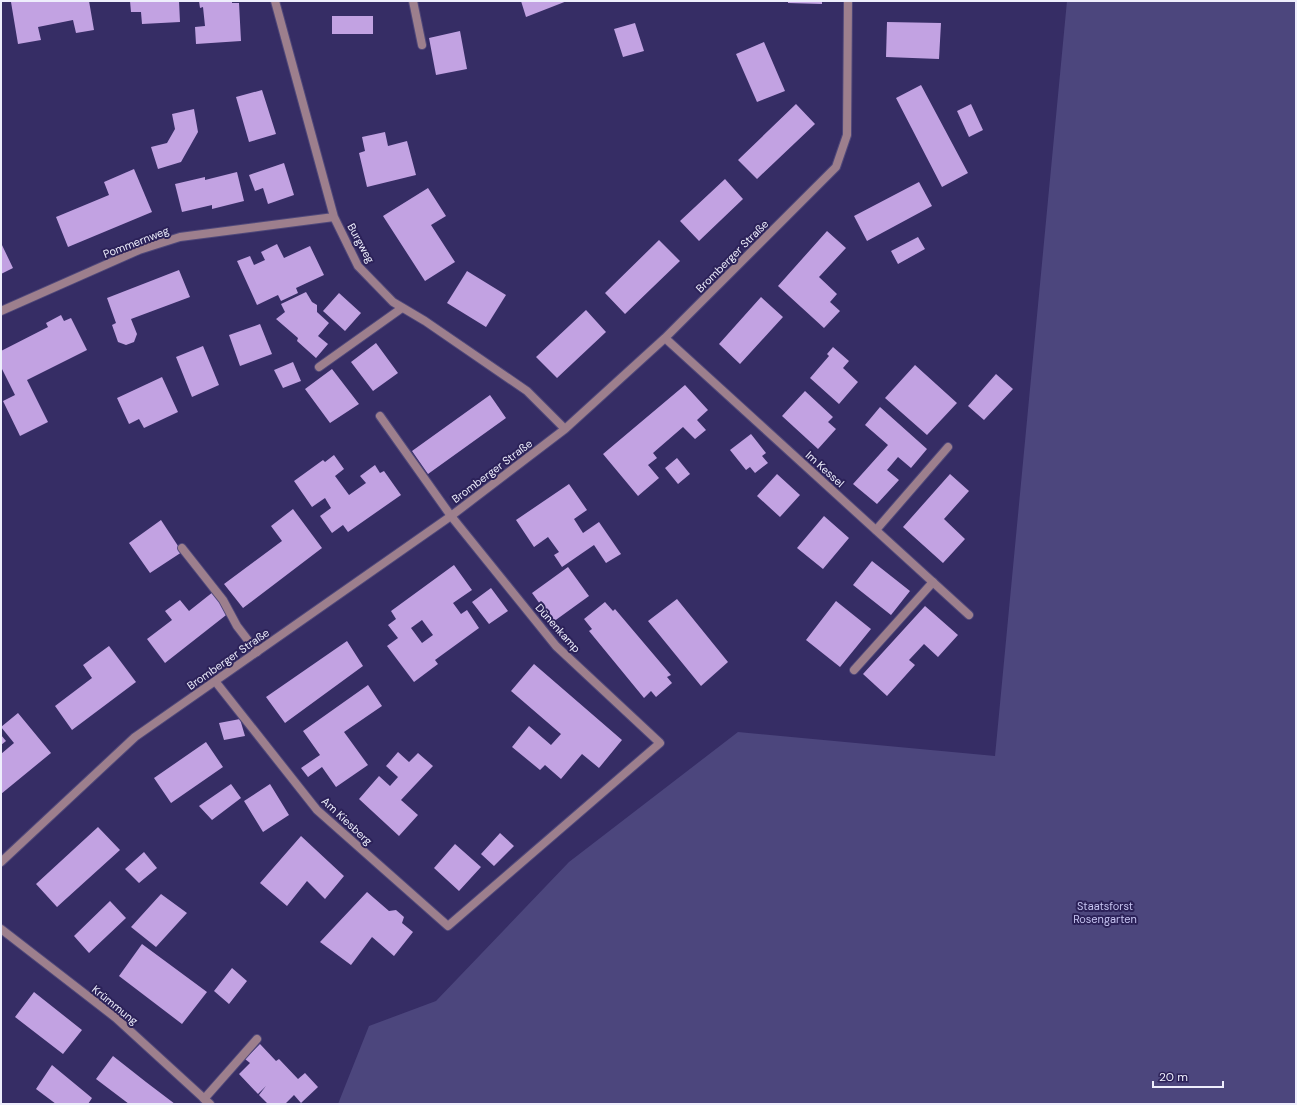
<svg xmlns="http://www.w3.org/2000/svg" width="1297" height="1105" viewBox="0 0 1297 1105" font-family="'DM Sans',sans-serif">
  <rect width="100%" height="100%" fill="#362d65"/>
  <path fill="#4c467d" d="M1067,1H1296V1104H338L369,1026L436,1001L569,862L738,732L995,756Z"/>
  <path fill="#c2a2e2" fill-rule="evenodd" d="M89,1L94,30L76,33L73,20L38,27L41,40L18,44L11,2Z
    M130,1H179L180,22L142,24L141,12H131Z
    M199,1H232V3H239L241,41L196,44L195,27L205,26L203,7L200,8Z
    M521,1H567L526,17Z
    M788,1H822V4L788,3Z
    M332,16H373V34H332Z
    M887,22L941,23L939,59L886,57Z
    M635,23L644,51L623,57L614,29Z
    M460,31L467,69L436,75L429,38Z
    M764,42L785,91L757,102L736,54Z
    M921,85L968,173L942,187L896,98Z
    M262,90L276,134L249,142L236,97Z
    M796,104L815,124L757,179L738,160Z
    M971,104L983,130L969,137L957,111Z
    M194,109L198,132L181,162L158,169L151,147L167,143L175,129L172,114Z
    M385,132L388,146L407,141L416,175L367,187L359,153L365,151L362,137Z
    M284,163L294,195L268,204L263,188L255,191L249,175Z
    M134,169L152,212L68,247L56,217L109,195L104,182Z
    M237,172L244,201L212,209V205L182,212L175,184L205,177V180Z
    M725,179L743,199L699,241L680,221Z
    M919,182L932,206L867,241L854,216Z
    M428,188L446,216L431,225L455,262L425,281L383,216Z
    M827,231L846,248L819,277L837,294L830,302L840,311L824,328L778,286Z
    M918,237L925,249L898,264L891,251Z
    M659,240L680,261L625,314L605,293Z
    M1,243L13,268L1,274Z
    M277,244L284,258L310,246L324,275L296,288L298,293L281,301L278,295L257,305L237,261L250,256L254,265L265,260L261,252Z
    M179,270L190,297L131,319L137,334L134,342L126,345L118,342L112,325L116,323L107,298Z
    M467,271L506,295L486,327L447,303Z
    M306,292L312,302L317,305V312L329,323L318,336L328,344L316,358L297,341L298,338L276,319L285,312L281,304Z
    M339,293L361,313L345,331L323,311Z
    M761,297L783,317L740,364L719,344Z
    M586,310L606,332L557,378L536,357Z
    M61,315L64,321L71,318L87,350L27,380L48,422L20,436L3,401L15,395L1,367V351L48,327L46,323Z
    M260,324L272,354L240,366L229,335Z
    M376,343L398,373L373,391L351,362Z
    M203,346L219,385L192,397L176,357Z
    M833,347L849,361L843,368L858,382L839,404L810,378L829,356L827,354Z
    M293,362L301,381L283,388L274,370Z
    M915,365L957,403L927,435L885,398Z
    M332,369L359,404L330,423L305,389Z
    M996,374L1013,389L984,420L968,406Z
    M162,377L178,412L144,428L139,419L129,424L117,398Z
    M685,385L708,410L697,420L706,430L695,439L683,427L653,453L657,458L648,465L659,478L638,496L603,454Z
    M805,391L833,417L828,422L836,429L818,449L782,416Z
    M490,395L506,418L428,474L412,451Z
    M880,407L927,449L911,468L898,457L887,470L899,480L877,504L853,484L888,445L865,425Z
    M751,434L766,453L762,456L768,463L755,473L750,467L746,470L730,450Z
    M334,455L344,469L335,476L349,495L366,483L360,476L375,465L380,473L384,471L401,495L348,532L343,525L332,533L320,516L331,508L325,498L312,507L294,481L323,460L325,462Z
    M677,458L690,474L678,484L665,468Z
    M777,474L800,495L780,517L757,496Z
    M950,474L969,491L944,519L965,539L943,563L903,527Z
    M569,484L587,510L574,519L583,533L599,522L621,554L606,563L594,545L562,567L554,555L559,552L548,537L534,547L516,520Z
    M293,509L322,548L243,608L224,584L282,541L271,526Z
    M824,516L849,538L823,569L797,548Z
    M161,520L182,552L150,573L129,543Z
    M872,561L910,591L891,615L853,585Z
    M454,565L472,590L453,603L461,614L467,610L479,628L435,660L438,664L414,682L387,646L398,638L388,625L396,619L391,611ZM422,620L433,635L422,643L411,628Z
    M568,567L589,596L553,622L532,593Z
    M491,588L508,611L489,624L472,602Z
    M213,592L230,612L165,663L147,639L172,620L165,611L180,600L189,611Z
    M677,599L728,662L701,686L648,621Z
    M836,601L871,629L840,667L806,640Z
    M605,602L613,611L615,609L671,675L667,677L672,683L656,697L651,691L644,698L589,631L592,629L584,619Z
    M925,606L958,635L938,657L924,644L909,660L915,665L887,696L863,674Z
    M347,641L363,666L285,723L266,697Z
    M109,646L136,682L72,730L55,706L92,678L83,665Z
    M534,664L622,740L599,768L582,754L561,779L545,765L540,770L512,747L529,726L551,745L561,734L511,691Z
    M368,685L382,706L344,732L368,765L336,787L322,767L308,777L301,768L320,755L303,731Z
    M18,713L51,753L1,794V754L14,743L1,727Z
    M240,719L245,736L224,740L219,723Z
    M1,735L6,741L1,745Z
    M206,742L223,767L171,803L154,778Z
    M398,752L409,762L418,753L433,766L401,800L418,815L399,836L359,799L379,776L390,786L398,777L386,766Z
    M231,784L241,798L212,820L199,806Z
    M270,784L289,815L263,832L244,801Z
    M98,827L120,850L57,907L36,884Z
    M500,833L514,846L494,866L481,854Z
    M301,836L344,876L325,899L307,881L287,906L260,883Z
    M455,844L481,867L459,891L434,868Z
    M144,852L157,868L139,883L125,869Z
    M367,892L389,911L396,910L404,917L402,923L413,932L394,956L372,937L351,965L320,942Z
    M161,894L187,913L156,947L131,927Z
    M110,901L126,918L89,953L74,936Z
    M142,944L207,992L182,1024L119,976Z
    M232,968L247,981L229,1004L214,991Z
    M34,992L82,1030L63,1054L15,1017Z
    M260,1044L276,1061L279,1059L298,1079L305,1073L318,1087L301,1103L294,1095L285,1104H268L259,1095L266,1086L258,1094L239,1074L250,1063L245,1059Z
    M113,1056L146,1082L175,1104H129L96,1079Z
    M52,1065L92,1098L88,1104H56L36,1089Z"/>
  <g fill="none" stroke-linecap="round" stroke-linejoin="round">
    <defs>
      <path id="service" d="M413,1L422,45
        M319,367L402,308
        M380,416L451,516
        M876,530L948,447
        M182,548L223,600L237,626L257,652
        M854,670L933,582
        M204,1099L257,1039"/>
      <path id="minor" d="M275,1L334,217L358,266L393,302L425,321L527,391L565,429
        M1,311L139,250L180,237L334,217
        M665,338L969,615
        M215,681L317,810L448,926L660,743L556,646L451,516
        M1,862L135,737L451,516L565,429L665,338L836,167L847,135L848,1
        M1,929L116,1018L210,1104"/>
    </defs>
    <use href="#service" stroke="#50487a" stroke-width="10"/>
    <use href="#minor" stroke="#50487a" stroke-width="10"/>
    <use href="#service" stroke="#9d7f8d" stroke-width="8"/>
    <use href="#minor" stroke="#9d7f8d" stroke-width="8"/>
  </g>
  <g text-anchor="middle" stroke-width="4" stroke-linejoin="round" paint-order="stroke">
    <g font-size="11" fill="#eeeefc" stroke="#2c2259">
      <text transform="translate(136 242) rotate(-21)" y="4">Pommernweg</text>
      <text transform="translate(361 243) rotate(61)" y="4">Burgweg</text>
      <text transform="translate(732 256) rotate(-45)" y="4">Bromberger Straße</text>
      <text transform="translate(825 469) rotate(42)" y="4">Im Kessel</text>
      <text transform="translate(492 471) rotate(-37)" y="4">Bromberger Straße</text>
      <text transform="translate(558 628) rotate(48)" y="4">Dünenkamp</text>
      <text transform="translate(228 659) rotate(-35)" y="4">Bromberger Straße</text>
      <text transform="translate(347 821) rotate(43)" y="4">Am Kiesberg</text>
      <text transform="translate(115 1005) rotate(39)" y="4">Krümmung</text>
    </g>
    <g font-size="11" fill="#c6c4f1" stroke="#2c2259">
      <text x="1105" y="910">Staatsforst<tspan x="1105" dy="13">Rosengarten</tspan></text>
    </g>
  </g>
  <rect width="1297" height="1105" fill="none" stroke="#eeeefc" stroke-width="4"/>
  <path d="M1153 1081v6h70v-6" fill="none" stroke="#eeeefc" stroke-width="2"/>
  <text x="1159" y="1081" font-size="12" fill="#eeeefc" stroke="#2c2259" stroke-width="3" paint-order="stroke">20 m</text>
</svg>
